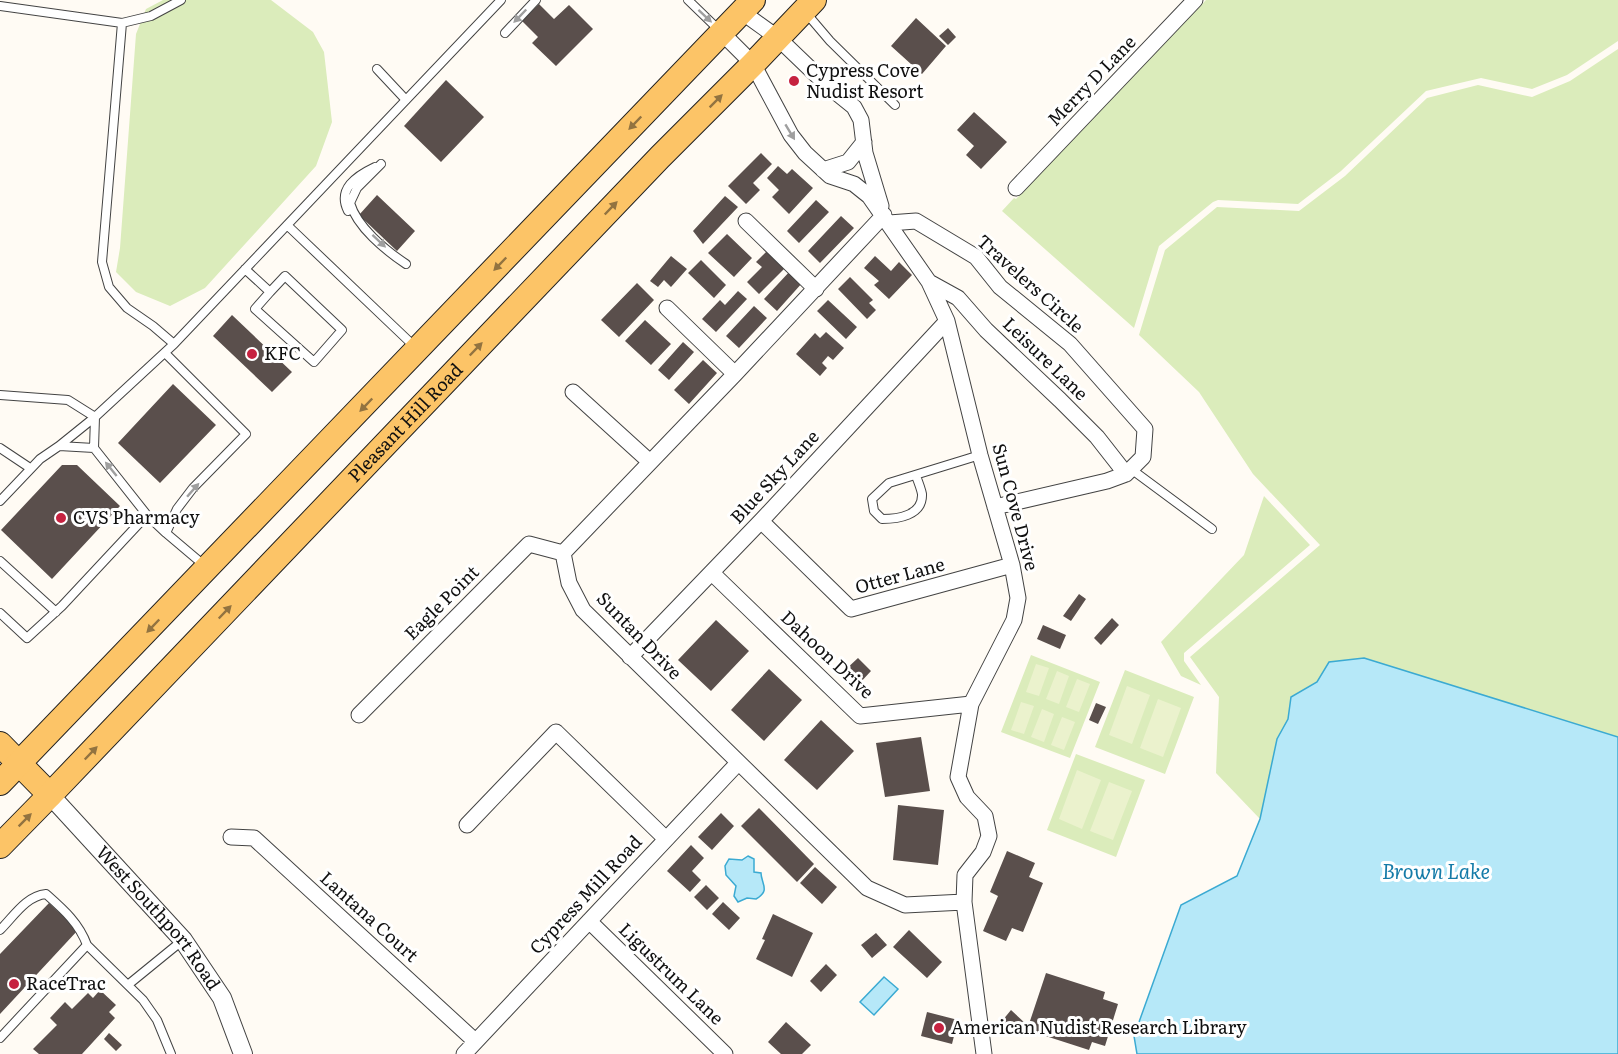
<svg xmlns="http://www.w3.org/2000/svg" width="1618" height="1054" viewBox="0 0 1618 1054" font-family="Literata,serif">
  <rect width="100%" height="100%" fill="#fffbf4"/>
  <path fill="#dbecbb" d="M163,0H271L313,32L324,52L332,122L316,166L205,288L170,306L136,292L116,272L120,248L136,34L146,9Z
    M1206,0H1618V41L1567,75L1532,89L1481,78L1426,91L1341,171L1298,204L1218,200L1213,202L1159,246L1134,328L1002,211L1014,198L1016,199Z
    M1618,49V799L1325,809L1260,819L1216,773L1219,697L1190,657L1320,545L1253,474L1199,392L1139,335L1165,250L1217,207L1299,211L1345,176L1427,98L1478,85L1532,97L1570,81Z
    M1264,496L1310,545L1184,653V661L1201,685L1181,676L1161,642L1244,555Z
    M1031,655L1100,682L1070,758L1001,732Z
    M1125,670L1194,697L1165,774L1095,747Z
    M1076,754L1145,780L1116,857L1047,830Z"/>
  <path fill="#ebf2cd" d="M1036,664L1049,668L1039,696L1026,692Z
    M1057,671L1069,676L1059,704L1046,699Z
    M1077,679L1090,684L1079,712L1066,707Z
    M1127,686L1150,695L1132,744L1109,735Z
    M1158,699L1181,708L1163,757L1140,748Z
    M1021,702L1034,706L1024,734L1011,730Z
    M1042,709L1054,714L1044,742L1031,737Z
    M1062,717L1075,722L1064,750L1051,745Z
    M1077,770L1101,780L1082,829L1059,819Z
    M1109,782L1132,791L1113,840L1090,831Z"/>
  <path fill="#b6e8f8" stroke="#3baad2" stroke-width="1.5" d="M1364,658L1618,737V1054H1137L1134,1036L1181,905L1237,876L1260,819L1277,739L1288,719L1291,697L1317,682L1329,662Z
    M748,856L754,859V872L761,873C761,883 771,891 756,899L747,898L738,902L734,896L736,886L726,875L725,866L729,859L742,860Z
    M884,977L898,989L874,1015L860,1002Z"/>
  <path fill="#5a4f4c" d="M539,4L554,19L569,5L593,29L556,66L532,43L538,37L522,21Z
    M916,18L946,46L922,74L891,46Z
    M948,28L956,37L948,45L939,36Z
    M446,80L484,117L441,162L404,126Z
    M974,112L1007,142L981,169L966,155L974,146L957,130Z
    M761,153L772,164L753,183L760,190L746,204L728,186Z
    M778,166L787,174L792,169L813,188L789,214L772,197L779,190L767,178Z
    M377,195L415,231L397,251L359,215Z
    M725,196L738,207L703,244L693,231Z
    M816,200L829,212L799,243L787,231Z
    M841,216L854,228L820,263L808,251Z
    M727,234L752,258L734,277L708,253Z
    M769,249L787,266L759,294L747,282L762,267L756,262Z
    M671,256L687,269L671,287L664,280L658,287L650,281Z
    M875,256L891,271L899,262L912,275L889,299L874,285L879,281L864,268Z
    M701,260L726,285L714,298L688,273Z
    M791,270L803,282L777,311L764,299Z
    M850,277L873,300L869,303L876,310L867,319L838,289Z
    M637,283L654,300L619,337L601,320Z
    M738,291L747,299L716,332L702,319L720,300L725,305Z
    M828,300L857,327L846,339L817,311Z
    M754,306L767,318L739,348L726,336Z
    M232,315L292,372L272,392L213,336Z
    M645,320L671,344L651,365L625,341Z
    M826,332L844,348L833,360L828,356L822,363L827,368L820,376L796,354L815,333L820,338Z
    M683,342L694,352L669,380L658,370Z
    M703,360L717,373L689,404L674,390Z
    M173,384L216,425L160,483L118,443Z
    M62,465H77L120,506L52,579L1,530Z
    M1079,594L1086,599L1071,621L1063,616Z
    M1112,618L1119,625L1101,645L1094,638Z
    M716,620L749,651L711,691L678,660Z
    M1043,625L1066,635L1060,649L1037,639Z
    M858,658L871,671L858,685L844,671Z
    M769,669L802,700L764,741L731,710Z
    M1096,703L1106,707L1098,724L1089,720Z
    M821,720L854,751L817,790L784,760Z
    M921,737L930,791L885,797L876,743Z
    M898,805L944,810L938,865L893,860Z
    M759,808L814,864L797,882L741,826Z
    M721,813L734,826L712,850L698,837Z
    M691,845L704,858L692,871L701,880L690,892L667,871Z
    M1007,851L1035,863L1029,877L1043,883L1023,932L1012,928L1006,941L983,931L998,896L990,892Z
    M815,867L837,887L822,904L800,883Z
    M706,885L719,898L707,910L694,897Z
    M723,902L740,918L729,930L712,914Z
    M49,903L78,930L0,1014V954Z
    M773,914L813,933L792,977L756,959L765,940L762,939Z
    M909,930L942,962L927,978L893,947Z
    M876,933L887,945L872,958L861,945Z
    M826,964L837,975L821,992L810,981Z
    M1046,973L1105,992L1103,999L1118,1004L1105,1046L1092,1042L1089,1050L1027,1030Z
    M100,990L116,1005L109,1012L115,1018L82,1054H39L33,1049L57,1025L50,1018L65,1002L72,1009L88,993L93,998Z
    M1011,1010L1027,1025L1018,1035L1002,1021Z
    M927,1012L958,1020L952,1044L921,1036Z
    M786,1022L811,1045L802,1054H781L768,1042Z
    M109,1033L122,1045L116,1051L104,1039Z"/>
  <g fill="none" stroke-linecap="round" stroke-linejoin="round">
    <defs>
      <path id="service" d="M688,0L719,30
        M0,6L122,23L151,16L181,0
        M807,14L830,41L895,105
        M122,23L102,262L109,287L127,308L153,326L174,344
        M505,33L536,0
        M377,69L406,100
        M381,164L357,188L350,203C357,227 385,250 406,264
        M348,211C337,189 356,176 375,167
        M287,225L414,346
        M245,269L270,292L285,276L342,330L314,362L255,309L270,292
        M165,353L246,434L193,488L177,509L166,533
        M0,395L68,400L95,417L174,344L501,0
        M59,446L95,417L94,448L147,515L166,533L205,566
        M0,448L30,468
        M1131,469L1212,529
        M916,476C918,481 921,489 922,494C923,516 897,519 882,519L874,511L872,499L889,483L980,455
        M0,501L40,459L59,446L94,448
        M0,561L56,612
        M0,613L27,638L62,606L147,515
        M0,930C14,916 26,896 46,894C64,910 79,923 87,945
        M129,984L183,940
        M0,1038L87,945L143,1000L157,1020L171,1054"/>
      <path id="minor" d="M742,12L778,38L828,86L854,107L861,120L865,153L881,206
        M722,33L753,64L791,135L805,153L830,176L854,184L869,196L929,282L947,321L980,455L1012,565L1018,598L1014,620L971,704L958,777L967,797L985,816L989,836L983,852L965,875L964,902L984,1054
        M823,170L848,162L864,142
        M1016,188L1195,0
        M746,221L816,289
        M889,223L916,221L976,257L1000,287L1070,344L1145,429L1143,457L1126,474L1107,481L995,507
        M929,282L958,298L986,330L1060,400L1097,437L1126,474
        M667,308L735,374
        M573,392L650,462
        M761,521L851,609L1012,565
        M563,553L569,583L583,610L867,888L905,905L964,902
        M563,553L735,374L884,215
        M712,573L860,716L971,704
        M630,657L761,521L947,321
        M359,715L529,544L563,553
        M467,825L556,732L666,839
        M231,837L254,838L475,1041
        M589,921L725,1054
        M464,1054L738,763"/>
      <g id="tertiary">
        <path id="s1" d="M50,795L183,940L222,998L243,1054"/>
      </g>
      <g id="primary">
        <path d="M0,744L50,795"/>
        <path d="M0,783L753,0"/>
        <path id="s2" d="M0,846L50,795L660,157L753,64L814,0"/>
      </g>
    </defs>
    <use href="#service" stroke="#434343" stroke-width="10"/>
    <use href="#minor" stroke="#434343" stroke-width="17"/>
    <use href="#tertiary" stroke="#434343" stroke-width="20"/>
    <use href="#primary" stroke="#212121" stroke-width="26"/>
    <use href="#service" stroke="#fff" stroke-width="8"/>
    <use href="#minor" stroke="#fff" stroke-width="15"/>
    <use href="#tertiary" stroke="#fff" stroke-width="18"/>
    <use href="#primary" stroke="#fcc467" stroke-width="24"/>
  </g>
  <defs><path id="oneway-solid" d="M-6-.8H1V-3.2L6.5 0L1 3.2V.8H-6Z" transform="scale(1.5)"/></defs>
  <g fill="#9f9f9f">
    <use href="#oneway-solid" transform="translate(520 16) rotate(134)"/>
    <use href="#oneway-solid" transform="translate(705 16) rotate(43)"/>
    <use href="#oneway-solid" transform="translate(790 132) rotate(59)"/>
    <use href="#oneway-solid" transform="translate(379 241) rotate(43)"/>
    <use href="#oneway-solid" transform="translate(111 469) rotate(-129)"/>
    <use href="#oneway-solid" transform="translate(193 490) rotate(-49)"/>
  </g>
  <g fill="#927340">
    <use href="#oneway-solid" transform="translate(716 101) rotate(-45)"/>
    <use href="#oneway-solid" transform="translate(635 123) rotate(134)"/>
    <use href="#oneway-solid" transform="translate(611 208) rotate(-46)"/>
    <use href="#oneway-solid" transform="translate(500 264) rotate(134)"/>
    <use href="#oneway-solid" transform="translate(476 349) rotate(-46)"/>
    <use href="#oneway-solid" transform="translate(366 405) rotate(134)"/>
    <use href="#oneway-solid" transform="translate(225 612) rotate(-46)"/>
    <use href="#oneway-solid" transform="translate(153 626) rotate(134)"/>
    <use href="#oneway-solid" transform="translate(91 753) rotate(-46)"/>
    <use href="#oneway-solid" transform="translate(25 820) rotate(-45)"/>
  </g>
  <g fill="#c62240" stroke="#fff" stroke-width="2">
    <circle cx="794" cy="81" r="6"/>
    <circle cx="252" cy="354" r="6"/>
    <circle cx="61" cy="518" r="6"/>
    <circle cx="14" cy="984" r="6"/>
    <circle cx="939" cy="1028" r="6"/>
  </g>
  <g text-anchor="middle" stroke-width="6" stroke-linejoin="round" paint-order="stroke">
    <g font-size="18" fill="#101010" stroke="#fff" text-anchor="start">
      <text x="806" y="77">Cypress Cove<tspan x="806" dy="21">Nudist Resort</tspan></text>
      <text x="264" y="360">KFC</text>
      <text x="73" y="524">CVS Pharmacy</text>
      <text x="26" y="990">RaceTrac</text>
      <text x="951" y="1034">American Nudist Research Library</text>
    </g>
    <g font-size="18" fill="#101010" stroke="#fff">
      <text transform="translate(1092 81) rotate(-46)" y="6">Merry D Lane</text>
      <text transform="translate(1030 284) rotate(42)" y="6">Travelers Circle</text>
      <text transform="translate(1045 359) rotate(44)" y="6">Leisure Lane</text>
      <text dy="6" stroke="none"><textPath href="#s2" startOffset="586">Pleasant Hill Road</textPath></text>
      <text transform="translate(775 477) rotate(-47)" y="6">Blue Sky Lane</text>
      <text transform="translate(1015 507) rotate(75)" y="6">Sun Cove Drive</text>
      <text transform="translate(900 576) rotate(-15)" y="6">Otter Lane</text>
      <text transform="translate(442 603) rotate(-45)" y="6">Eagle Point</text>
      <text transform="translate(639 636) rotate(46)" y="6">Suntan Drive</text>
      <text transform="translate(827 655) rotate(43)" y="6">Dahoon Drive</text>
      <text transform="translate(586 895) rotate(-47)" y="6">Cypress Mill Road</text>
      <text transform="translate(369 917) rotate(42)" y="6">Lantana Court</text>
      <text dy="6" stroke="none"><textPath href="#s1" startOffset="164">West Southport Road</textPath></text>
      <text transform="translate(671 974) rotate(44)" y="6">Ligustrum Lane</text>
    </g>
    <g font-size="20" font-style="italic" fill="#147ba8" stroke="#fff">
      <text x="1436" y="879">Brown Lake</text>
    </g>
  </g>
</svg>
